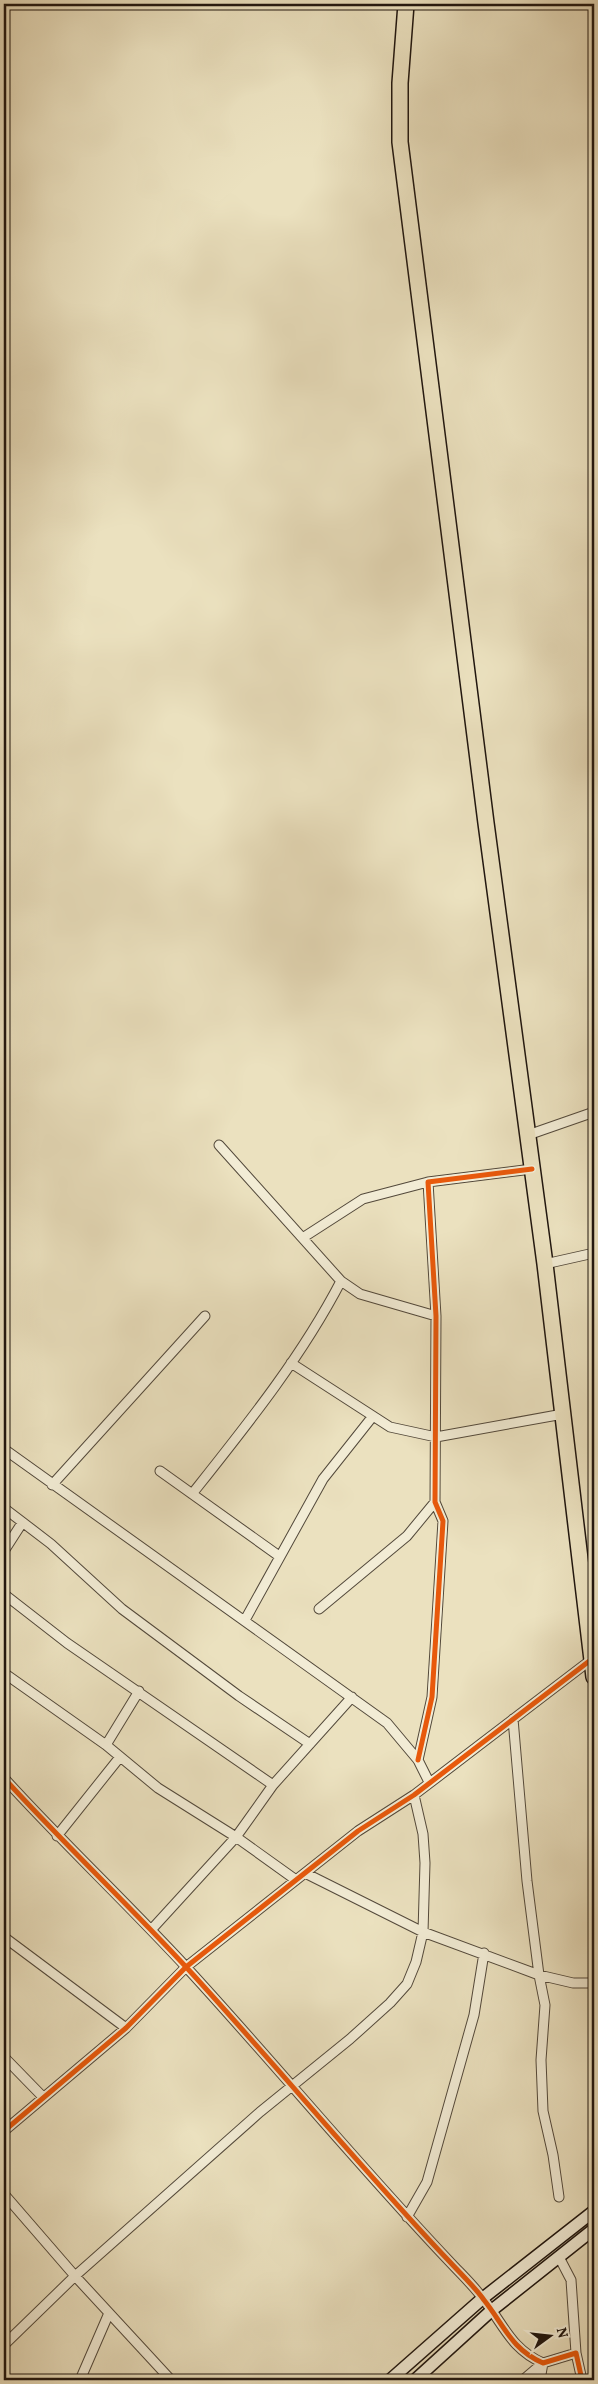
<svg xmlns="http://www.w3.org/2000/svg" width="598" height="2384" viewBox="0 0 598 2384" font-family="Vollkorn,serif">
  <rect width="100%" height="100%" fill="#ebe1bf"/>
  <filter id="stains"><feTurbulence type="fractalNoise" baseFrequency=".004" numOctaves="4"/><feColorMatrix values="0 0 0 0 .2 0 0 0 0 .09 0 0 0 0 .02 0 0 0 .5 -.17"/></filter>
  <radialGradient id="worn" r=".72"><stop offset=".6" stop-color="#630" stop-opacity="0"/><stop offset="1" stop-color="#630" stop-opacity=".3"/></radialGradient>
  <g fill="none" stroke-linecap="round" stroke-linejoin="round">
    <defs>
      <path id="street" d="M528,1135L594,1112
        M219,1145L341,1281L360,1294L436,1316
        M304,1237L363,1199L428,1182
        M545,1264L594,1253
        M291,1363L390,1427L436,1437L563,1414
        M4,1449L387,1723L418,1760L429,1782
        M160,1471L279,1556
        M52,1485L205,1316
        M192,1494C246,1426 301,1358 341,1281
        M4,1508L51,1544L122,1609L239,1696L310,1744
        M4,1551L22,1523
        M4,1594L67,1643L273,1785
        M319,1609L407,1536L435,1502
        M245,1620L323,1479L373,1416
        M4,1673L106,1745L158,1788L236,1837L296,1880
        M513,1719L527,1881L539,1975L545,2005L541,2060L543,2111L553,2155L559,2197
        M106,1745L139,1691
        M418,1760L432,1697L443,1521L435,1502L436,1316L428,1182L532,1169
        M4,1778C63,1843 127,1903 187,1968C276,2065 359,2166 449,2261C461,2274 474,2286 484,2300C504,2325 511,2349 543,2363L576,2353L582,2380
        M57,1836L120,1757
        M305,1873L423,1932L539,1975L573,1983H594
        M151,1930L236,1837L273,1785L352,1697
        M4,1937L126,2028
        M4,2057L43,2097
        M4,2131L126,2028L186,1967L358,1831L414,1795L592,1659
        M4,2194L75,2276L171,2380
        M407,2217L427,2182L474,2015L484,1953
        M559,2257L571,2280L576,2353
        M4,2345L75,2276L260,2112L350,2039L390,2003L407,1984L416,1962L423,1932L425,1863L423,1834L414,1795
        M80,2380L109,2313
        M523,2380L543,2363
        M540,2380L543,2363"/>
      <path id="secondary" d="M390,2380L483,2298L594,2211
        M415,2380L492,2310L594,2229"/>
      <path id="highway" d="M406,4L400,83V142L486,823L545,1264L594,1677"/>
    </defs>
    <use href="#street" stroke="#53493b" stroke-width="11"/>
    <use href="#secondary" stroke="#20160f" stroke-width="14"/>
    <use href="#highway" stroke="#20160f" stroke-width="18"/>
    <use href="#street" stroke="#f2ecd5" stroke-width="9"/>
    <use href="#secondary" stroke="#f2ecd5" stroke-width="11"/>
    <use href="#highway" stroke="#ebe1bf" stroke-width="15"/>
    <defs>
      <path id="cycleway" d="M418,1760L432,1697L443,1521L435,1502L436,1316L428,1182L532,1169
        M4,1778C63,1843 127,1903 187,1968C276,2065 359,2166 449,2261C461,2274 474,2286 484,2300C504,2325 511,2349 543,2363L576,2353L582,2380
        M4,2131L126,2028L186,1967L358,1831L414,1795L592,1659"/>
    </defs>
    <use href="#cycleway" stroke="#f2ecd5" stroke-width="8"/>
    <use href="#cycleway" stroke="#e8590c" stroke-width="5"/>
  </g>
  <rect width="598" height="2384" fill="none" stroke="#ebe1bf" stroke-width="20"/>
  <rect x="5" y="5" width="588" height="2374" fill="none" stroke="#20160f" stroke-width="2.5"/>
  <rect x="10" y="10" width="578" height="2364" fill="none" stroke="#20160f"/>
  <g transform="translate(550 2336) rotate(75)" stroke="#f2ecd5" stroke-width="4" paint-order="stroke">
  <path d="M0-4L9 19L0 12L-9 19Z" fill="#20160f"/>
  <text y="-8" font-size="14" font-weight="bold" text-anchor="middle" fill="#20160f">N</text>
  </g>
  <rect width="100%" height="100%" filter="url(#stains)"/>
  <rect width="100%" height="100%" fill="url(#worn)"/>
</svg>
